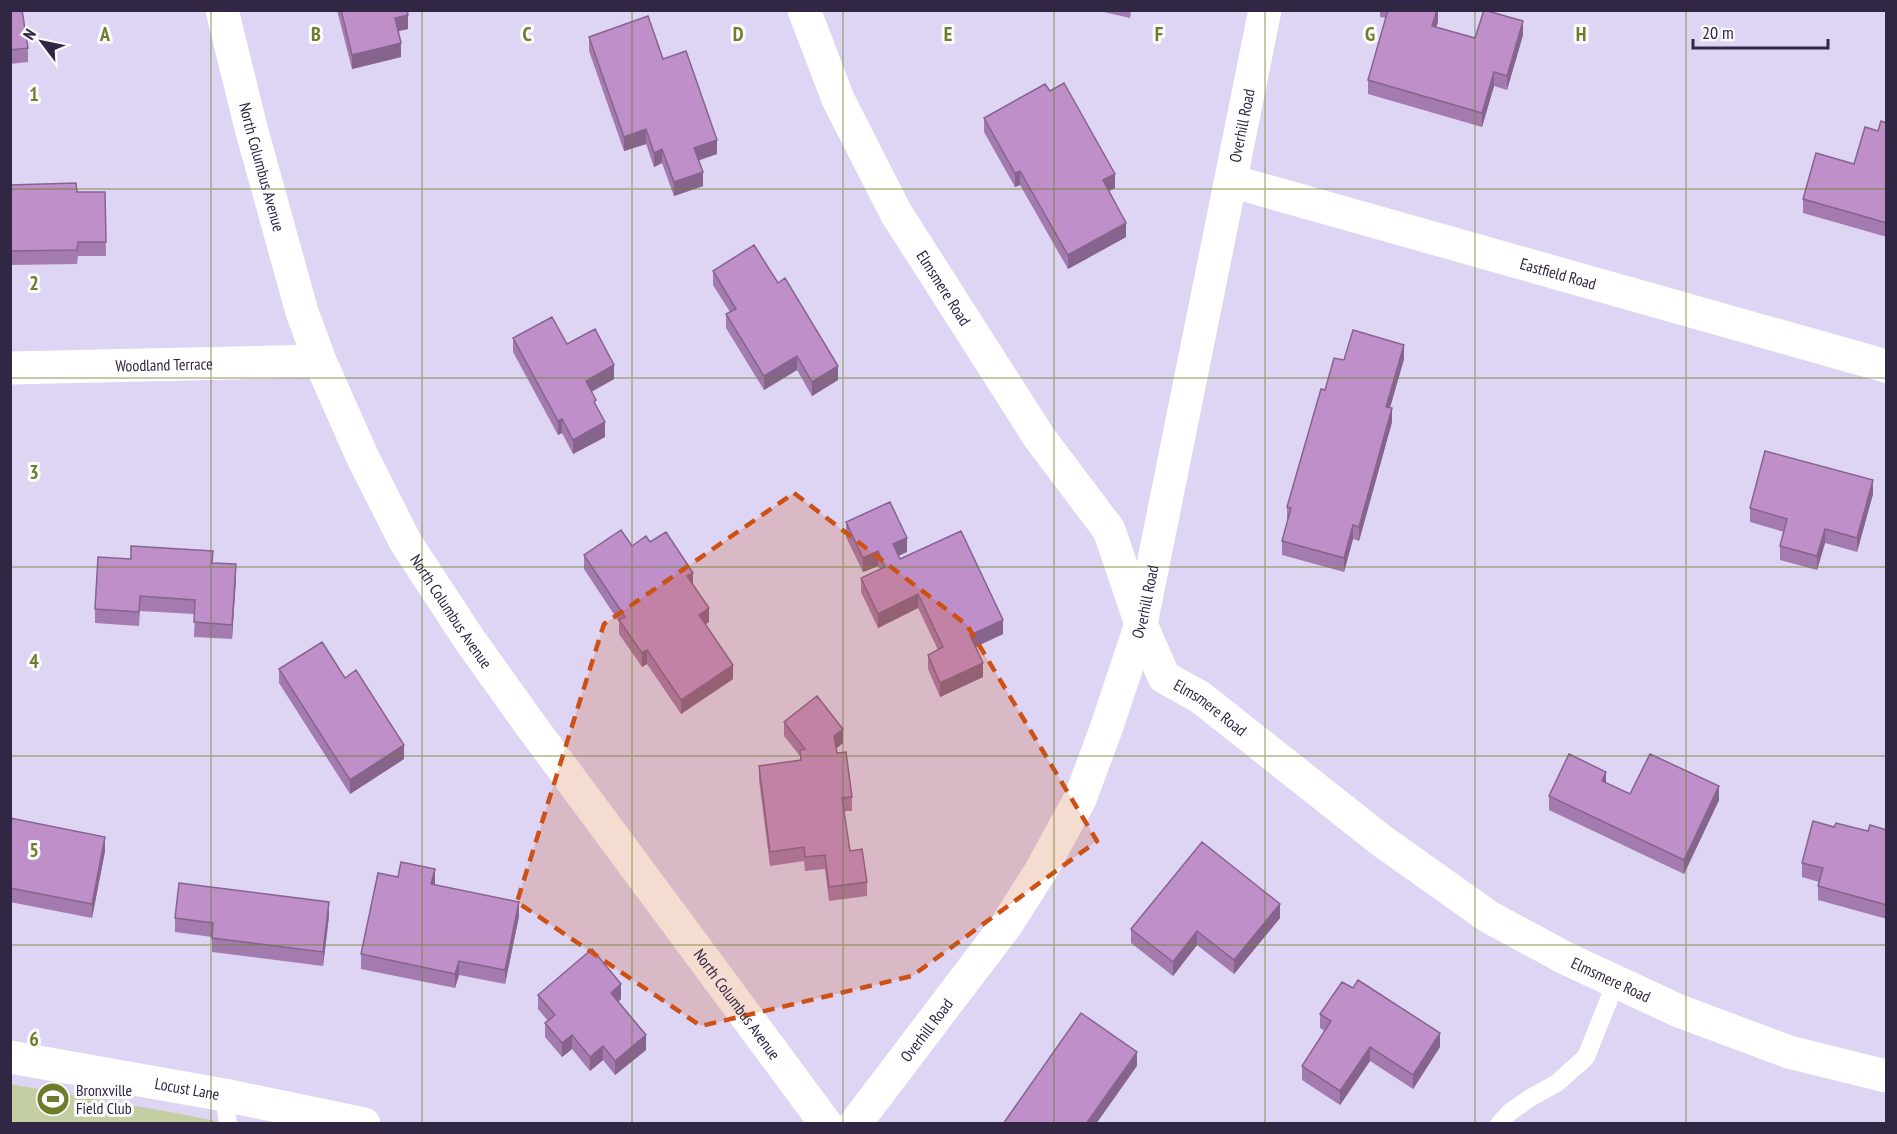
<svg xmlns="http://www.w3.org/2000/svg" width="1897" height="1134" viewBox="0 0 1897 1134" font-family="'PT Sans Narrow',sans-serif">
  <rect width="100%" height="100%" fill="#ded4f4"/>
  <path fill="#c3cea3" d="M10,1084L181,1114L225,1123H11Z"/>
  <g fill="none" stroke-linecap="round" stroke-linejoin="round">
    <path stroke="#fff" stroke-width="18" d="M224,1095L228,1124
      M1499,1124L1510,1112L1530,1098L1557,1083L1586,1057L1616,982"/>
    <g stroke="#fff" stroke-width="33">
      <path id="s1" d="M804,10L838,99L896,213L1039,437L1109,530L1141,624L1164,677L1200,697L1382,841L1489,917L1567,959L1679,1011L1789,1052L1886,1076"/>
      <path id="s2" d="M1231,181L1886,366"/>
      <path id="s3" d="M10,368L320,361"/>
      <path id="s4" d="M10,1057L224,1095L364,1124"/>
      <path id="s5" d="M855,1124L1007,924L1040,872L1080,799L1106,729L1141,624L1265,10"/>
    </g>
    <path stroke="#fff" stroke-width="33" id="s6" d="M222,10L251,128L302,312L320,361L363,458L406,543L469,639L529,723L826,1124"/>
  </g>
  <path fill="#a47bae" d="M10,10L28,48V62L10,64Z
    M337,10H407L408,29L398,31L401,57L352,69Z
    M1095,10H1131L1130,18Z
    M1380,10H1438V22L1436,27L1475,38L1523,35L1507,90L1494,86L1482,127L1368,94V80L1386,18L1380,17Z
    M589,37L663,59L717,154L699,160L703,186L674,196L662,163L654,167L646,144L624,151L589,51Z
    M984,118L1115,188L1109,191L1126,237L1068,269L1020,185L1015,187L984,132Z
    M1887,123V237L1803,213V199L1854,164L1878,131Z
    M10,185L77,192H105L106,256H78L77,264L10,265Z
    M713,271L838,380L812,396L797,370L764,390L726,328V314L730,312L713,285Z
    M513,338L567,344L614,379L592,391L605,437L573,454L562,433L558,435L513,352Z
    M1404,359L1390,408L1392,422L1359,541L1353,539L1344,572L1282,555V541L1287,521V507L1325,390L1344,360Z
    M1873,494L1857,552L1825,543L1817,570L1780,560V546L1784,532L1750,522V508Z
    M846,522L907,552L898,556L900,559L1003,634L976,647L983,677L940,697L928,669V655L938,650L918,608L878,628L861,592V578L880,569L878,566L863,572L846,537Z
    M650,542L693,584L709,622L705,624L733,679L681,714L647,664L642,667L619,634V622L584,569V555Z
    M213,563L236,578L232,639L194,637L195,614L140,611L139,626L95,623V609Z
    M279,669L345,678L404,759L350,794L279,683Z
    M784,722L843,743L836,749L837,753L852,797V811H844L850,851L867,882V896L829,901L825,869L805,871L804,861L770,866L759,780V766L800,760V756L784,736Z
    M1606,783L1630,794L1719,800L1684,874L1549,810V796Z
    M10,818L105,851L92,918L10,902Z
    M1834,827L1868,831L1887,830V919L1818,900V886L1819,882L1802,877V863Z
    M398,877L435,883L434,885L519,916L505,984L459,975L455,988L361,969V954Z
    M329,916L323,966L212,952V937L175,932V918Z
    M1280,918L1234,974L1197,945L1173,976L1131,943V929Z
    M538,995L621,999L618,1002L646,1050L615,1075L603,1060L590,1071L572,1049L562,1057L545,1037V1023L548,1021L538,1009Z
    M1320,1014L1440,1047L1413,1089L1370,1061L1340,1105L1302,1080V1066L1325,1031L1320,1028Z"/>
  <path fill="#86648d" d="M1437,10H1438V22L1432,40V26Z
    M408,15V29L395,32V18Z
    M1523,21V35L1507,90V76Z
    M401,43V57L352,69V55Z
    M1494,72V86L1482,127V113Z
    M646,129V144L624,151V137Z
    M717,140V154L694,162V148Z
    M662,149V163L654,167V153Z
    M1020,171V185L1015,187V173Z
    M703,172V186L674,196V182Z
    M1115,174V188L1103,194V180Z
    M1126,223V237L1068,269V255Z
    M1404,345V359L1386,421V407Z
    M797,356V370L764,390V376Z
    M614,365V379L586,395V381Z
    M838,366V380L812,396V382Z
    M1392,408V422L1359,541V527Z
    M562,419V433L558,435V421Z
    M605,422V437L573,454V440Z
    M1873,480V494L1857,552V538Z
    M1353,525V539L1344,572V558Z
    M1825,529V543L1817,570V556Z
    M907,538V552L893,558V544Z
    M878,551V566L863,572V558Z
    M236,564V578L232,639V625Z
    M693,573V587L687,576Z
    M918,594V608L878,628V614Z
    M709,608V622L699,629V615Z
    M1003,620V634L970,649V635Z
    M647,650V664L642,667V653Z
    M983,663V677L940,697V683Z
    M733,665V679L681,714V700Z
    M843,729V743L834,750V736Z
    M404,745V759L350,794V780Z
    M1606,772V786L1602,781Z
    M1719,786V800L1684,874V860Z
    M105,837V851L92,918V904Z
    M435,869V883L431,898V884Z
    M329,902V916L323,966V952Z
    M519,902V916L505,984V970Z
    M1280,904V918L1234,974V960Z
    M1197,931V945L1173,976V962Z
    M459,961V975L455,988V974Z
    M621,984V999L611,1007V993Z
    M1440,1033V1047L1413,1089V1075Z
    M572,1035V1049L562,1057V1043Z
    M646,1035V1050L615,1075V1061Z
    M603,1046V1060L590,1071V1057Z
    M1370,1047V1061L1340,1105V1091Z
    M1137,1052V1066L1096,1124H1086Z"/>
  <path fill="#bf8fca" stroke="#86648d" stroke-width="1.5" d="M10,10H22L28,48L10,50Z
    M341,10H407L408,15L395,18L401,43L352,55Z
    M1388,10H1437L1432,26L1475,38L1484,10L1523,21L1507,76L1494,72L1482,113L1368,80Z
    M648,16L663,59L686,51L717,140L694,148L703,172L674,182L662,149L654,153L646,129L624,137L589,37Z
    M1064,83L1115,174L1103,180L1126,223L1068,255L1020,171L1015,173L984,118L1045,84L1050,91Z
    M1881,121L1887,123V223L1803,199L1816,153L1854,164L1865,127L1878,131Z
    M76,183L77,192H105L106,242H78L77,250L10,251V185Z
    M754,245L778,283L785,278L838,366L812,382L797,356L764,376L726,314L736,309L713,271Z
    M552,317L567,344L595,329L614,365L586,381L596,400L594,402L605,422L573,440L562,419L558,421L513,338Z
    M1353,330L1404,345L1386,407L1392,408L1359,527L1353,525L1344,558L1282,541L1291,508L1287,507L1321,389L1325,390L1334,358L1344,360Z
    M1765,451L1873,480L1857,538L1825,529L1817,556L1780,546L1787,519L1750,508Z
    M890,502L907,538L893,544L900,559L961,531L1003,620L970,635L983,663L940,683L928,655L943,647L918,594L878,614L861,578L885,567L878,551L863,558L846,522Z
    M621,530L632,546L646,536L650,542L666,532L693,573L687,576L709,608L699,615L733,665L681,700L647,650L642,653L619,620L625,617L584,555Z
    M131,546L213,551L212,563L236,564L232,625L194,622L195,600L140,596L139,612L95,609L98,557L131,559Z
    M322,642L345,678L356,670L404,745L350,780L279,669Z
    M817,696L843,729L834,736L837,753L846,752L852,797L842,798L850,851L862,849L867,882L829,887L825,855L805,857L804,847L770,852L759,766L801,760L800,750L805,749L784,722Z
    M1569,754L1606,772L1602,781L1630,794L1650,754L1719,786L1684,860L1549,796Z
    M10,818L105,837L92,904L10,888Z
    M1813,821L1834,827L1836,823L1868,831L1870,825L1887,830V905L1818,886L1823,868L1802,863Z
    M1202,842L1280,904L1234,960L1197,931L1173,962L1131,929Z
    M401,862L435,869L431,884L519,902L505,970L459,961L455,974L361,954L378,873L398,877Z
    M179,883L329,902L323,952L212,938L213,923L175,918Z
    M592,949L621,984L611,993L646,1035L615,1061L603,1046L590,1057L572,1035L562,1043L545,1023L555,1015L538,995Z
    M1358,980L1440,1033L1413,1075L1370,1047L1340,1091L1302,1066L1331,1021L1320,1014L1342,982L1353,988Z
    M1081,1013L1137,1052L1086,1124H1003Z"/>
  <path fill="#cd5114" fill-opacity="0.2" stroke="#cd5114" stroke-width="4.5" stroke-dasharray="12 8" stroke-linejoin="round" d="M794,493L967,625L1097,841L912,976L701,1026L517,902L604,624Z"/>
  <path fill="none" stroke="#6d7d2c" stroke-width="1.5" stroke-opacity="0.55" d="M211,10V1124M422,10V1124M632,10V1124M843,10V1124M1054,10V1124M1265,10V1124M1475,10V1124M1686,10V1124M10,189H1886M10,378H1886M10,567H1886M10,756H1886M10,945H1886"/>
  <defs>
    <symbol id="stadium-disc" viewBox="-11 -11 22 22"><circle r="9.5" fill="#6d7d2c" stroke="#fbfbfb"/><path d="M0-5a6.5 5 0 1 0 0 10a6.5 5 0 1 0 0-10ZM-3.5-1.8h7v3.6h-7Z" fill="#fff"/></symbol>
  </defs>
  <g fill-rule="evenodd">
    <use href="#stadium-disc" x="34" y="1080" width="38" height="38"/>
  </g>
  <g text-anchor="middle" stroke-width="6" stroke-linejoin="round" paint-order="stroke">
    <g font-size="16" fill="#312644" stroke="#fbfbfb">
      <text dy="6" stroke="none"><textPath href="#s5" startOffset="1090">Overhill Road</textPath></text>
      <text dy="6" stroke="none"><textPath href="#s6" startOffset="162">North Columbus Avenue</textPath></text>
      <text dy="6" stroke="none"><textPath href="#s2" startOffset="340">Eastfield Road</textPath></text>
      <text dy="6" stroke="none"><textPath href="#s1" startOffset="312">Elmsmere Road</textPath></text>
      <text dy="6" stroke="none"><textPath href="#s3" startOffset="154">Woodland Terrace</textPath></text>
      <text dy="6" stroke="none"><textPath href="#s5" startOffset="604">Overhill Road</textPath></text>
      <text dy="6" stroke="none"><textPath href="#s6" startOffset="648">North Columbus Avenue</textPath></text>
      <text dy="6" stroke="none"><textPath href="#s1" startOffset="818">Elmsmere Road</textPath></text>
      <text dy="6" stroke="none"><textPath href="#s1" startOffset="1304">Elmsmere Road</textPath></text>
      <text dy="6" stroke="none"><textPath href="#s6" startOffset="1134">North Columbus Avenue</textPath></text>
      <text dy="6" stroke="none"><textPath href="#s5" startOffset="118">Overhill Road</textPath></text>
      <text dy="6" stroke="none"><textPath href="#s4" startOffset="180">Locust Lane</textPath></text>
    </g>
    <g font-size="16" fill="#312644" stroke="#fbfbfb" text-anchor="start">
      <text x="76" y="1096">Bronxville<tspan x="76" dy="18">Field Club</tspan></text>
    </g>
  </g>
  <g font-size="20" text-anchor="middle" font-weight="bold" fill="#6d7d2c" stroke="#fbfbfb" stroke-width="6" stroke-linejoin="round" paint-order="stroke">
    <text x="105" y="41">A</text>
    <text x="316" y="41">B</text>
    <text x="527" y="41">C</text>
    <text x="738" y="41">D</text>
    <text x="948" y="41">E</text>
    <text x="1159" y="41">F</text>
    <text x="1370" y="41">G</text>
    <text x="1581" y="41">H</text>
    <text x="34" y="101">1</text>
    <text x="34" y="290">2</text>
    <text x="34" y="479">3</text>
    <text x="34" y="668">4</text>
    <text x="34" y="857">5</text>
    <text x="34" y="1046">6</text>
  </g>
  <rect width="1897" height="1134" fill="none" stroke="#312644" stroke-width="24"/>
  <g transform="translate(42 42) rotate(302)" stroke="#fbfbfb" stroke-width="4.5" paint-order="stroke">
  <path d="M0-4.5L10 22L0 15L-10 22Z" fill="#312644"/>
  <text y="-9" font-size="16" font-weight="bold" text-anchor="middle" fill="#312644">N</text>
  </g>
  <path d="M1693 39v9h135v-9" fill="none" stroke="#312644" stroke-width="3"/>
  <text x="1702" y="39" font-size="18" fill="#312644" stroke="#fbfbfb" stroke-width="4.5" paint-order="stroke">20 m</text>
</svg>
